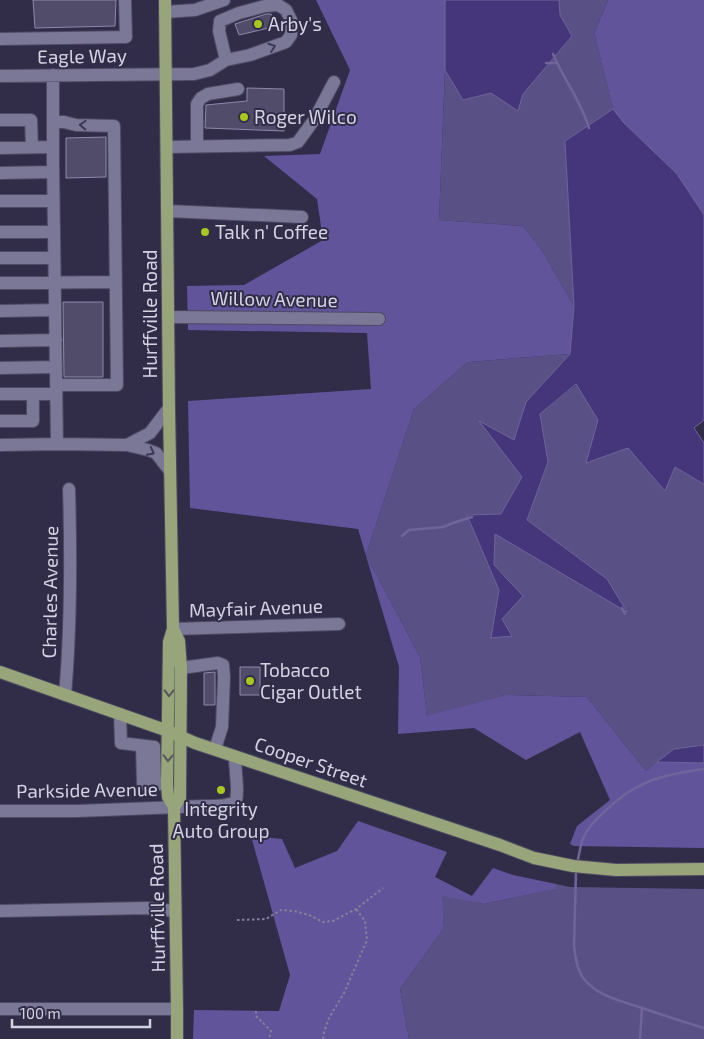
<svg xmlns="http://www.w3.org/2000/svg" width="704" height="1039" viewBox="0 0 704 1039" font-family="'Exo 2',sans-serif">
  <rect width="100%" height="100%" fill="#312d49"/>
  <path fill="#595185" d="M559,0H608L594,33L613,109L565,141L574,306L541,249L523,226L439,220L445,70L463,100L491,93L523,94L572,36L560,15Z
    M570,354L526,402L514,440L481,422L522,477L501,514L467,515L499,590L491,638L502,619L522,596L494,565L495,533L626,611L607,579L527,520L548,462L540,414L577,384L598,420L628,447L664,490L675,467L702,483L704,485V745L674,749L646,771L587,697L505,695L427,717L420,657L366,555L414,409L468,362Z
    M556,884L570,887L704,889V1039H409L400,989L444,928L441,895L484,904L555,889Z"/>
  <path fill="#61549b" d="M316,0H445V70L439,220L523,226L541,249L574,306L570,354L468,362L414,409L366,555L420,657L427,716L505,695L587,697L646,771L657,762L704,763V848L574,846L570,844L577,826L610,800L580,732L526,760L474,728L398,734L399,667L358,529L190,508L188,401L371,389L367,333L188,330L187,286L244,285L323,240L317,199L264,156L320,154L350,70Z
    M608,0H704V215L677,174L623,122L613,109L594,33Z
    M358,821L447,852L435,877L472,896L493,868L513,875L556,884V889L484,904L442,896L444,928L400,989L409,1039H193L194,1010L279,1011L290,975L251,836L282,839L295,868L337,851Z"/>
  <path fill="#45367b" stroke="#70659a" d="M445,0H559L560,15L572,36L523,94L518,111L491,93L463,100L445,70Z
    M613,109L623,122L677,174L704,215V420L694,428L704,443V485L702,483L675,467L665,491L628,448L586,463L598,420L576,384L540,414L548,462L527,520L607,579L627,612L495,534L494,565L523,596L502,619L512,636L491,638L499,590L467,515L501,514L522,477L479,421L514,440L526,402L570,354L574,306L565,141Z
    M704,745V763L657,762L674,749Z"/>
  <g fill="none" stroke-linecap="round" stroke-linejoin="round">
    <path stroke="#70659a" stroke-width="2.5" d="M553,54C564,80 581,101 589,128
      M546,63H557
      M402,536L409,530L443,527L453,523L472,517
      M622,608L625,614
      M577,863C579,856 580,848 582,841C586,830 595,820 603,813C635,781 661,775 704,769
      M576,871L574,946C575,955 578,972 584,979C598,997 625,1002 645,1009C665,1016 684,1022 704,1028
      M640,1039L642,1008"/>
  </g>
  <path fill="#504c6a" stroke="#8d89aa" d="M33,0H116L115,26L35,28Z
    M266,14H271L277,26L239,35L235,24Z
    M247,88L284,89V131L205,128L206,105L247,101Z
    M106,137V177L66,178V138Z
    M63,302H103V377H64Z
    M240,667H260V695H240Z
    M215,672V705H204V673Z"/>
  <g fill="none" stroke-linecap="round" stroke-linejoin="round">
    <defs>
      <path id="minor" d="M165,12L195,10L224,0
        M0,39L126,37L125,0
        M0,76L194,74L210,70L226,60L250,55L286,42L291,35L292,22L286,10L278,5L265,6L239,13L220,21L219,31L226,60
        M0,120H31L32,147
        M53,122H64L76,125L114,126L117,385H57
        M197,146V104L201,98L208,94L238,89
        M167,147L290,145L298,142L314,120L334,82
        M0,148L53,147
        M0,173L53,172
        M0,201H53
        M168,211L302,217
        M0,232H54
        M0,258H54
        M0,283L116,282
        M0,311L55,310
        M169,317L379,319
        M0,341L56,340
        M0,368L56,367
        M0,394H56
        M169,408L150,433L127,445L148,450L156,453L170,471
        M0,421H33V394
        M57,444L127,445
        M0,445L57,444L53,163V75
        M173,629L339,624
        M181,668L218,663L223,665L224,677L222,727L215,749
        M65,695C71,627 71,558 69,489
        M120,714L121,743L154,747L155,784H167
        M142,746L143,784H155
        M0,811H77L205,806C215,806 227,807 236,801C238,792 237,783 236,774C236,767 234,763 236,757
        M0,911L146,908L175,911
        M0,1009H177"/>
      <path id="major" d="M165,0L169,408L173,629L169,642L167,784L168,797L174,807L177,1009V1039
        M173,629L179,641L181,668L180,798L174,807
        M0,672L168,731L195,743L500,845L534,858L573,866L616,870L704,869"/>
    </defs>
    <use href="#minor" stroke="#4d4a61" stroke-width="14"/>
    <use href="#major" stroke="#4d4a61" stroke-width="14"/>
    <path stroke="#848298" stroke-width="2" stroke-dasharray="2.5 2.5" stroke-linecap="butt" d="M237,920L266,919L281,910L294,911L309,915L323,922L333,921L356,909L383,888
      M256,1011V1016L271,1031L269,1039
      M323,1039L324,1032L329,1018L344,993L367,940L365,921L356,909"/>
    <use href="#minor" stroke="#7b7797" stroke-width="12"/>
    <use href="#major" stroke="#98a57a" stroke-width="12"/>
  </g>
  <defs><path id="oneway-chevron" d="M-2-3.5L2.5 0L-2 3.5" fill="none" stroke-width="1.6" stroke-linecap="round" stroke-linejoin="round" transform="scale(1.25)"/></defs>
  <g stroke="#3c3855">
    <use href="#oneway-chevron" transform="translate(272 47) rotate(-19)"/>
    <use href="#oneway-chevron" transform="translate(83 125) rotate(-178)"/>
    <use href="#oneway-chevron" transform="translate(151 452) rotate(27)"/>
  </g>
  <g stroke="#55575a">
    <use href="#oneway-chevron" transform="translate(169 693) rotate(91)"/>
    <use href="#oneway-chevron" transform="translate(168 758) rotate(91)"/>
  </g>
  <g fill="#a7c81f" stroke="#312d49" stroke-width="2">
    <circle cx="258" cy="24" r="5"/>
    <circle cx="244" cy="117" r="5"/>
    <circle cx="205" cy="232" r="5"/>
    <circle cx="250" cy="681" r="5"/>
    <circle cx="221" cy="790" r="5"/>
  </g>
  <g text-anchor="middle" stroke-width="4" stroke-linejoin="round" paint-order="stroke">
    <g font-size="19" fill="#d4d3e4" stroke="#312d49" text-anchor="start">
      <text x="268" y="31">Arby's</text>
      <text x="254" y="124">Roger Wilco</text>
      <text x="215" y="239">Talk n' Coffee</text>
      <text x="260" y="677">Tobacco<tspan x="260" dy="22">Cigar Outlet</tspan></text>
      <text x="221" y="816" text-anchor="middle">Integrity<tspan x="221" dy="22">Auto Group</tspan></text>
    </g>
    <g font-size="19" fill="#d4d3e4" stroke="#312d49">
      <text transform="translate(82 56) rotate(-1)" y="7">Eagle Way</text>
      <text transform="translate(274 299) rotate(1)" y="7">Willow Avenue</text>
      <text transform="translate(150 314) rotate(-90)" y="7">Hurffville Road</text>
      <text transform="translate(50 592) rotate(-89)" y="7">Charles Avenue</text>
      <text transform="translate(256 608) rotate(-2)" y="7">Mayfair Avenue</text>
      <text transform="translate(311 762) rotate(19)" y="7">Cooper Street</text>
      <text transform="translate(87 790) rotate(-1)" y="7">Parkside Avenue</text>
      <text transform="translate(157 908) rotate(-91)" y="7">Hurffville Road</text>
    </g>
  </g>
  <path d="M12 1019v8h138v-8" fill="none" stroke="#d4d3e4" stroke-width="2.5"/>
  <text x="20" y="1019" font-size="15" fill="#d4d3e4" stroke="#312d49" stroke-width="4" paint-order="stroke">100 m</text>
</svg>
